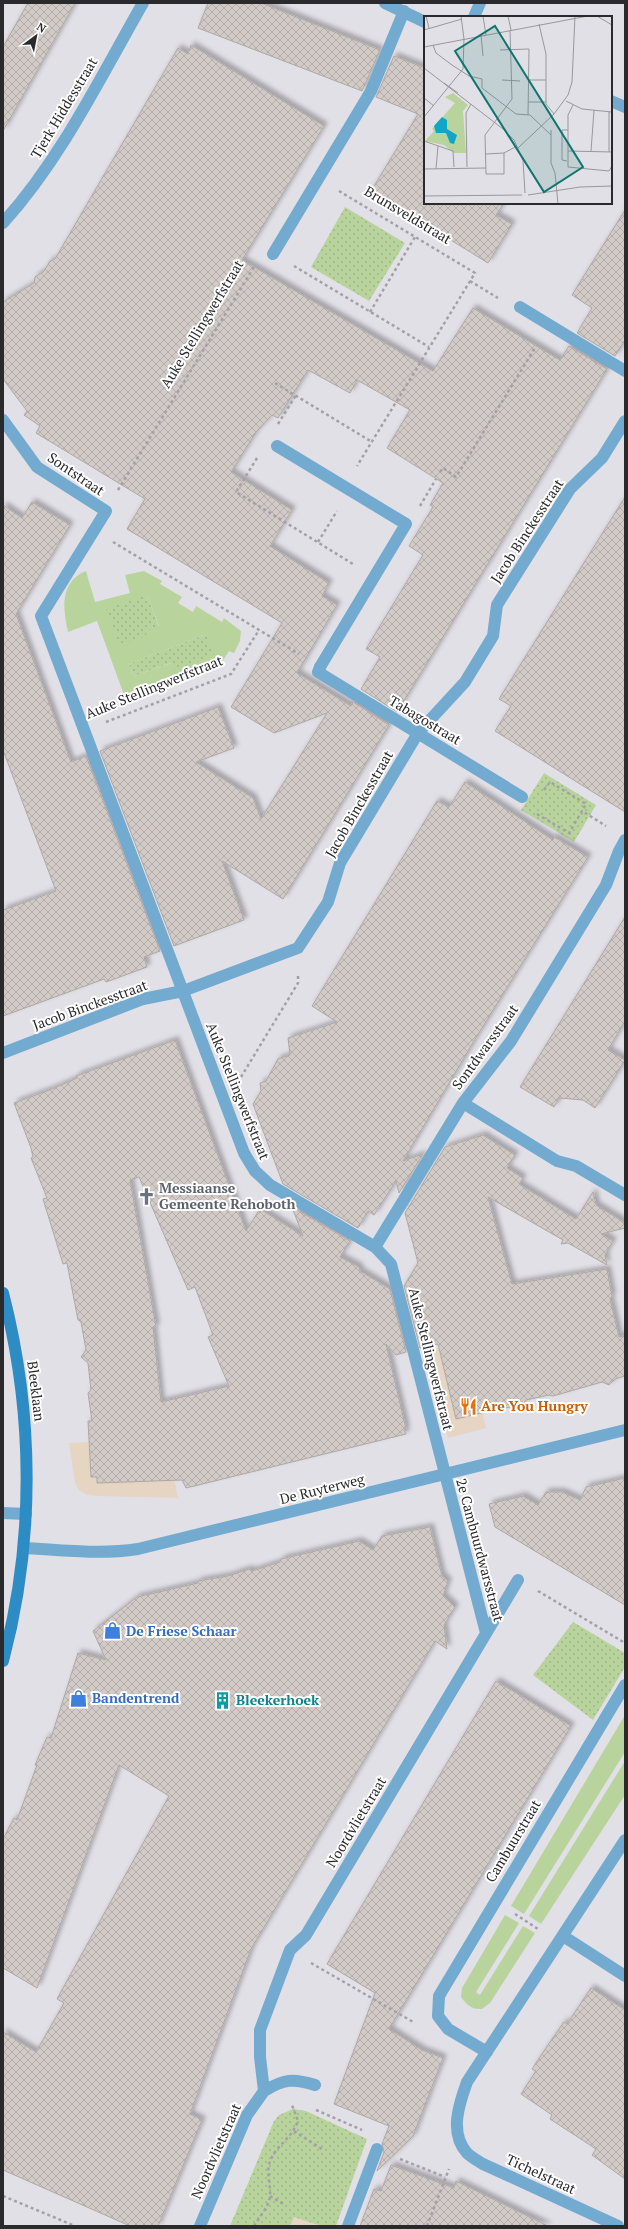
<svg xmlns="http://www.w3.org/2000/svg" width="628" height="2229" viewBox="0 0 628 2229" font-family="'PT Serif',serif">
  <defs>
    <pattern id="park-dots" width="8" height="8" patternUnits="userSpaceOnUse"><rect width="8" height="8" fill="#b9d39d"/><path d="M2 2h.1M6 6h.1" fill="none" stroke="#9fb587" stroke-width="1.8" stroke-linecap="round"/></pattern>
    <pattern id="building-cross-hatch" width="8" height="8" patternUnits="userSpaceOnUse"><rect width="8" height="8" fill="#d1cac6"/><path d="M0 0l8 8M0 8l8-8" fill="none" stroke="#b4aeaa"/></pattern>
    <filter id="shadow"><feDropShadow dx="3.5" dy="-3.5" stdDeviation="2" flood-color="#0004"/></filter>
  </defs>
  <rect width="100%" height="100%" fill="#e2e0e7"/>
  <path fill="#e6d5c3" d="M465,1341L486,1428L448,1438L426,1351Z
    M166,1438L178,1498L97,1496L87,1495L79,1490L75,1483L69,1443Z
    M294,2216L321,2226H290Z"/>
  <path fill="#b9d39d" fill-rule="evenodd" d="M86,571L95,602L130,593L125,575L144,571L162,581L160,584L182,597L178,603L193,612L196,606L222,622L224,618L241,631L240,641L234,653L229,651L218,668L173,685L170,680L154,686L156,691L127,703L97,621L68,632C63,610 59,582 86,571ZM147,595L159,626L145,631ZM206,634L175,671L172,663L134,676L129,664Z
    M625,1715V1752L524,1914L511,1906Z
    M625,1761V1795L541,1924L529,1916Z
    M505,1915L519,1923L476,1992L480,1995L523,1926L535,1933L490,2003L482,2009C472,2010 466,2004 461,1997L462,1988Z"/>
  <path fill="url(#park-dots)" d="M345,207L405,243L369,301L311,267Z
    M147,595L159,627L145,631L147,636L119,645L106,609Z
    M206,634L214,655L175,671L171,663L134,676L129,664Z
    M544,773L596,805L574,842L521,810Z
    M573,1622L625,1653V1667L593,1720L533,1675Z
    M293,2109L306,2111L367,2139L336,2226H321L294,2217L290,2226H230L274,2121L279,2115Z"/>
  <path fill="url(#building-cross-hatch)" stroke="#afa8a4" fill-rule="evenodd" filter="url(#shadow)" d="M28,3H75L3,131V47Z
    M208,3H261L380,50L362,91L198,28Z
    M191,45L324,126L242,260L433,371L473,308L560,360L569,346L607,369L397,712L361,689L380,657L366,649L423,555L409,546L433,507L430,505L443,483L387,448L410,410L357,380L350,393L308,370L278,418L272,415L256,432L231,472L292,510L270,546L329,583L322,596L337,605L297,673L351,706L353,702L389,725L283,899L222,861L244,920L174,946L100,751L218,707L234,748L196,762L253,798L261,819L327,713L274,733L231,707L282,623L127,529L145,499L36,433L40,426L24,415L27,411L3,379V302L34,283L35,277L44,271L50,261L55,259L178,48L188,54Z
    M394,56L425,68V203H504L496,215L512,224L488,263L371,191L418,114L376,97Z
    M625,210V340L615,356L577,333L592,308L572,295Z
    M625,497V812L495,731L511,706L499,699Z
    M32,502L70,525L16,614L71,762L86,756L160,951L144,957L147,967L106,982L104,979L3,1016V910L56,891L3,750V505L22,518Z
    M465,782L553,840L554,837L588,857L477,1036L403,1161L423,1154L399,1193L396,1181L374,1215L368,1211L358,1228L283,1184L253,1104L261,1091L260,1083L266,1081L278,1059L290,1055L288,1038L337,1022L312,1006L437,801L449,807Z
    M625,917V1021L608,1050L625,1060L595,1108L583,1100L559,1098L554,1107L520,1087Z
    M175,1040L246,1231L260,1209L303,1236L292,1207L350,1241L340,1257L359,1267L360,1271L390,1289L406,1352L396,1355L386,1344L406,1429L404,1430L406,1434L186,1488L182,1480L97,1483V1477H91L88,1421H92L88,1393L91,1390L88,1363L81,1357L86,1350L81,1322L78,1320L67,1263L63,1264L43,1199L47,1198L31,1158L33,1157L31,1148L14,1103L52,1089L77,1078L76,1076ZM139,1177L188,1290L195,1287L213,1335L208,1337L229,1386L161,1402L153,1327H156L130,1180Z
    M483,1135L515,1155L507,1168L523,1178L519,1184L576,1219L593,1192L596,1205L625,1223V1228L601,1234L613,1241L605,1255L607,1265L568,1243L561,1244L563,1240L488,1197L512,1284L607,1269L612,1296L610,1299L619,1337L625,1336V1376L615,1379L609,1385L602,1382L553,1396L549,1395L526,1400L523,1404L497,1410L491,1408L481,1413L456,1419L438,1344L420,1348L404,1286L418,1263L405,1213L445,1147Z
    M625,1478V1605L495,1527L489,1504L523,1496L538,1505L546,1492H562L580,1500L586,1487Z
    M430,1527L442,1576L448,1581L443,1596L455,1607L444,1625L447,1649L435,1641L251,1949L190,2114L202,2120L158,2226H130L3,2170V2032L36,2052L64,2003L57,1999L169,1796L119,1765L37,1988L3,1968V1839L14,1818L17,1820L37,1765H35L47,1737L51,1738L78,1653L106,1660L93,1631L137,1597L198,1583V1581L228,1576L249,1569L252,1571L280,1562L281,1559L359,1541L373,1550L382,1536Z
    M496,1681L571,1726L389,2029L422,2050L443,2058L413,2136L377,2171L384,2152L382,2144L389,2126L334,2104L375,1993L327,1964Z
    M591,1988L625,2010V2179L592,2155L596,2149L550,2119L552,2115L521,2094L536,2071L532,2069L548,2045L564,2022L567,2024Z
    M391,2165L454,2188L456,2181L548,2226H360L374,2189L381,2191Z"/>
  <g fill="none" stroke-linecap="round" stroke-linejoin="round">
    <path stroke="#a3a1a7" stroke-width="2.5" stroke-dasharray="3 3" stroke-linecap="butt" d="M339,191L475,273L357,466
      M294,266L429,347
      M470,281L498,298
      M370,312L415,237
      M275,383L372,442
      M278,424L296,395
      M257,458L236,492L353,564
      M440,472L443,468L456,477L536,346
      M118,490L254,267
      M420,506L436,479
      M113,542L299,654
      M318,542L337,511
      M106,722L231,674L259,630
      M544,790L550,782L586,804L582,811
      M537,814L569,833L582,811L606,826
      M241,1077L298,983V974
      M538,1591L625,1643
      M515,1914L538,1929
      M311,1963L415,2023
      M316,2110L362,2130
      M294,2131L322,2149
      M400,2159L445,2177
      M3,2196L75,2226
      M270,2196L285,2205
      M254,2226C259,2217 269,2207 270,2196C271,2183 265,2171 271,2159C278,2144 291,2139 298,2121L292,2105
      M427,2226L449,2169"/>
    <path stroke="#73aad0" stroke-width="12" d="M277,446L406,524L320,667
      M348,2226L377,2149"/>
    <path stroke="#73aad0" stroke-width="12" d="M385,3L425,22
      M474,17L480,3
      M611,101L625,107
      M3,223C61,159 100,78 143,3
      M273,254L371,91L404,11
      M520,307L625,371
      M3,420L37,467L106,511L41,616L244,1153L255,1171L270,1185L375,1247L391,1264L486,1633
      M320,667L318,672L522,797
      M3,1053L143,999L183,991L298,948L328,902L340,863L418,733L465,682L493,636L497,605L570,489L602,458L625,421
      M463,1103L557,1161L576,1166L625,1195
      M375,1247L463,1103L511,1041L606,885L619,851L625,840
      M3,1513L26,1514
      M24,1548C62,1550 100,1555 138,1549L625,1430
      M563,1936L625,1976
      M487,2052L448,2029L438,2016L439,1996L625,1685
      M264,2091C284,2079 293,2078 315,2085
      M200,2226L247,2115L264,2091L260,2057V2030L290,1950L306,1935L518,1580
      M618,2226L483,2164C478,2161 471,2157 467,2153C449,2133 459,2104 467,2082L625,1840"/>
    <path stroke="#2e8cc5" stroke-width="12" d="M3,1293C34,1413 35,1541 3,1661"/>
  </g>
  <defs>
    <symbol id="church-bare" viewBox="-9 -9 18 18"><path d="M-1.2-6h2.4v3.5h3.3v2.4h-3.3V6h-2.4V-.1h-3.3v-2.4h3.3Z" fill="#6b7280" stroke="#fff" stroke-width="2.5" paint-order="stroke"/></symbol>
    <symbol id="restaurant-bare" viewBox="-9 -9 18 18"><path d="M-5-6h1v4h1v-4h1v4h1v-4h1v5L-1.5 .5V6h-2V.5L-5-1ZM5-6V6H3V1.5H1.5Q1.5-4 5-6Z" fill="#e8710a" stroke="#fff" stroke-width="2.5" paint-order="stroke"/></symbol>
    <symbol id="shop-bare" viewBox="-9 -9 18 18"><path d="M-5-2.5h2.3a2.7 3.5 0 0 1 5.4 0H5L5.5 6h-11ZM-1.5-2.5h3a1.5 2.3 0 0 0-3 0Z" fill="#3f7fe0" stroke="#fff" stroke-width="2.5" paint-order="stroke"/></symbol>
    <symbol id="building-bare" viewBox="-9 -9 18 18"><path d="M-4-6H4V6H1V3H-1V6H-4ZM-2.5-4.3h1.7v1.8h-1.7ZM.8-4.3h1.7v1.8H.8ZM-2.5-1h1.7V.8h-1.7ZM.8-1h1.7V.8H.8Z" fill="#0f9aa8" stroke="#fff" stroke-width="2.5" paint-order="stroke"/></symbol>
  </defs>
  <g fill-rule="evenodd">
    <use href="#church-bare" x="134" y="1184" width="25" height="25"/>
    <use href="#restaurant-bare" x="456" y="1394" width="25" height="25"/>
    <use href="#shop-bare" x="100" y="1618" width="25" height="25"/>
    <use href="#shop-bare" x="66" y="1686" width="25" height="25"/>
    <use href="#building-bare" x="210" y="1688" width="25" height="25"/>
  </g>
  <g text-anchor="middle" stroke-width="4" stroke-linejoin="round" paint-order="stroke">
    <g font-size="14" fill="#2a292c" stroke="#fff">
      <text transform="translate(64 108) rotate(-59)" y="5">Tjerk Hiddesstraat</text>
      <text transform="translate(408 215) rotate(31)" y="5">Brunsveldstraat</text>
      <text transform="translate(202 324) rotate(-59)" y="5">Auke Stellingwerfstraat</text>
      <text transform="translate(76 474) rotate(34)" y="5">Sontstraat</text>
      <text transform="translate(527 531) rotate(-57)" y="5">Jacob Binckesstraat</text>
      <text transform="translate(154 687) rotate(-22)" y="5">Auke Stellingwerfstraat</text>
      <text transform="translate(425 720) rotate(31)" y="5">Tabagostraat</text>
      <text transform="translate(359 804) rotate(-60)" y="5">Jacob Binckesstraat</text>
      <text transform="translate(90 1005) rotate(-20)" y="5">Jacob Binckesstraat</text>
      <text transform="translate(485 1047) rotate(-54)" y="5">Sontdwarsstraat</text>
      <text transform="translate(238 1091) rotate(68)" y="5">Auke Stellingwerfstraat</text>
      <text transform="translate(431 1359) rotate(76)" y="5">Auke Stellingwerfstraat</text>
      <text transform="translate(36 1391) rotate(83)" y="5">Bleeklaan</text>
      <text transform="translate(322 1489) rotate(-14)" y="5">De Ruyterweg</text>
      <text transform="translate(480 1550) rotate(75)" y="5">2e Cambuurdwarsstraat</text>
      <text transform="translate(356 1822) rotate(-59)" y="5">Noordvlietstraat</text>
      <text transform="translate(513 1841) rotate(-59)" y="5">Cambuurstraat</text>
      <text transform="translate(216 2151) rotate(-66)" y="5">Noordvlietstraat</text>
      <text transform="translate(541 2174) rotate(25)" y="5">Tichelstraat</text>
    </g>
    <g font-size="14" font-weight="bold" fill="#5b616d" stroke="#fff" text-anchor="start">
      <text x="159" y="1193">Messiaanse<tspan x="159" dy="16">Gemeente Rehoboth</tspan></text>
    </g>
    <g font-size="14" font-weight="bold" fill="#c56008" stroke="#fff" text-anchor="start">
      <text x="481" y="1411">Are You Hungry</text>
    </g>
    <g font-size="14" font-weight="bold" fill="#366cbe" stroke="#fff" text-anchor="start">
      <text x="126" y="1636">De Friese Schaar</text>
      <text x="92" y="1703">Bandentrend</text>
    </g>
    <g font-size="14" font-weight="bold" fill="#0d838f" stroke="#fff" text-anchor="start">
      <text x="236" y="1705">Bleekerhoek</text>
    </g>
  </g>
  <g transform="translate(424 16)">
    <rect width="188" height="188" fill="#e2e0e7"/>
    <path d="M29,77L44,89L39,95L42,137H30L20,129L1,125L10,115L8,113L31,87L21,81Z" fill="#b9d39d"/>
    <path d="M18,101L23,104V113L33,119L30,128L26,127L22,117H12L10,110Z" fill="#10a7c6"/>
    <path fill="none" stroke="#98979c" stroke-width="1" d="M2,0L5,12M59,0L62,19M84,0L87,14M173,0L188,9M115,8L122,38V88L130,98M0,14L38,3M57,19L59,40M9,29L12,37L28,49L45,60L58,63V72L92,98L106,99L127,119M0,31L164,0M76,34L105,33L104,99M0,52L79,113L90,124L99,144L101,177M78,64L96,65M104,64H122M20,67L34,77M0,82L10,90M142,85L158,93L188,96M104,86H122M149,89L144,99V151L185,155L188,150M0,101L39,53L40,23L37,0M127,114V147L131,157L134,188M0,125L29,135L30,151M94,132L130,98L144,79L148,66L151,0M144,135L188,136M167,135L170,94M185,136V96M80,137V158H62L61,119L88,83L86,14M62,138L80,137L93,130M143,145L138,144V114H144M43,151L42,97L47,88M0,153L62,152M12,153L14,130M104,179L156,171L188,170M0,180L98,179"/>
    <path fill="#0f766e" fill-opacity="0.15" stroke="#0f766e" stroke-width="2" d="M71,10L159,151L120,176L31,35Z"/>
    <rect width="188" height="188" fill="none" stroke="#2a292c" stroke-width="2"/>
  </g>
  <rect width="628" height="2229" fill="none" stroke="#2a292c" stroke-width="8"/>
  <g transform="translate(36 36) rotate(32)" stroke="#ffffff" stroke-width="3" paint-order="stroke">
  <path d="M0-3L7 15L0 10L-7 15Z" fill="#2a292c"/>
  <text y="-6" font-size="11" font-weight="bold" text-anchor="middle" fill="#2a292c">N</text>
  </g>
</svg>
